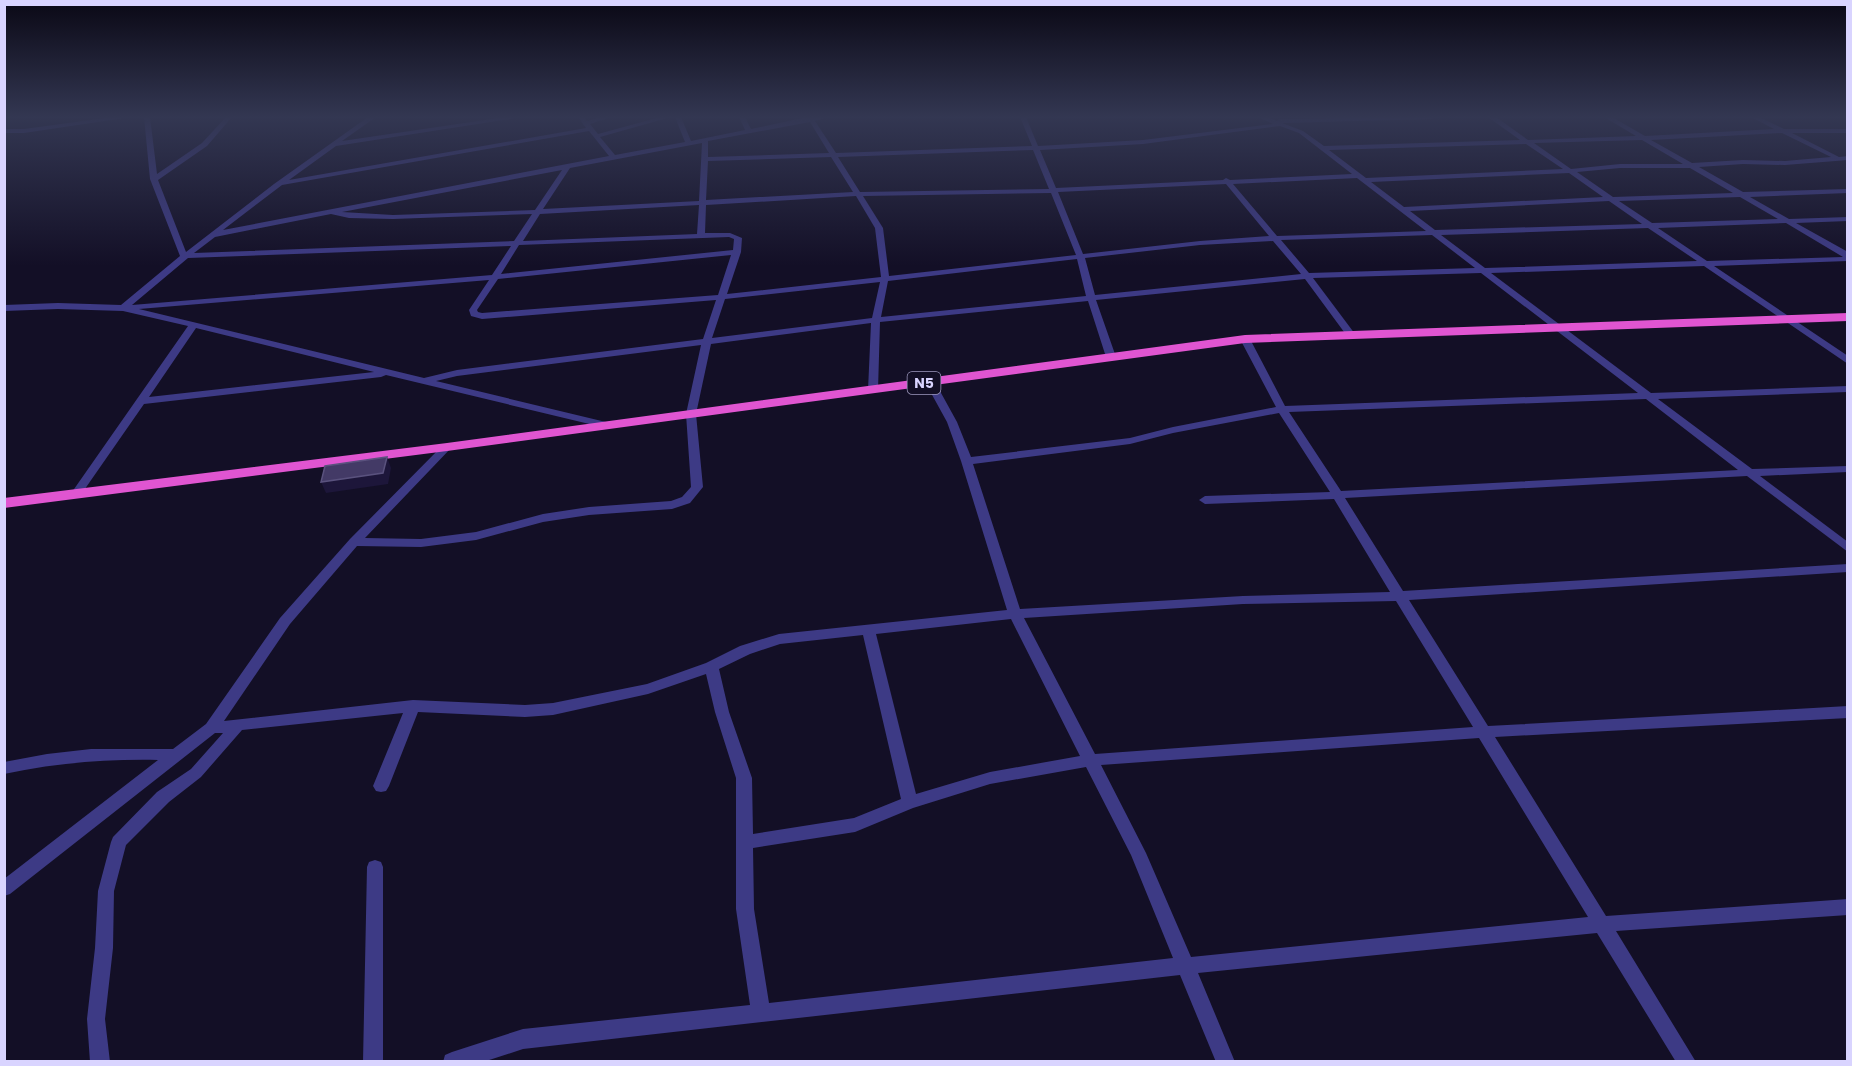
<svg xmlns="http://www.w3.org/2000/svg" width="1852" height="1066" viewBox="0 0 1852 1066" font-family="Poppins,sans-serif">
  <rect width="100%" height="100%" fill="#130f26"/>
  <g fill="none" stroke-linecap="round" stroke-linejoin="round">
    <path fill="#3d3a85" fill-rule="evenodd" d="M112,117H131L24,133H4V129H24Z
      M144,117H150L157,174L202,143L226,117H232L207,146L158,180L186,252L274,184L368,117H376L342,141L505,117H523L336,146L289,180L586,128L578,117H584L587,121L600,117H611L590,124L598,134L660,117H671L600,137L615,155L685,142L675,117H681L691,141L745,130L739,117H745L751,129L807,117H828L815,121L836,153L1032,146L1020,117H1026L1038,146L1143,140L1273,124L1258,117H1267L1277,121L1280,119L1435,117L1432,119L1282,123L1303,131L1324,146L1520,140L1488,117H1496L1528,140L1636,136L1604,117H1612L1645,136L1774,129L1751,117H1759L1784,129H1848V133H1792L1839,157L1848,156V160L1785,165L1743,164L1699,167L1743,192L1848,189V193L1750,197L1789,219L1848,217V221L1796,223L1848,252V261L1714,266L1848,356V364L1704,266L1491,273L1651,393L1848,386V392L1658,399L1752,469L1848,466V472L1760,476L1848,542V552L1747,476L1345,498L1403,591L1848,564V572L1409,600L1488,726L1848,706V718L1495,737L1606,916L1848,899V915L1616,931L1696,1062H1676L1597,933L1198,973L1235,1062H1216L1180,975L523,1049L483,1062H443L445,1055L452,1052L523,1029L750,1005L736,909V778L715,712L706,674L648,694L553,715L525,717L418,712L389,786L386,791L381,792L376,791L373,786L403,713L242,730L201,777L169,802L126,845L114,891L113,948L105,1019L110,1062H90L87,1019L95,948L98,891L111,842L113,837L157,792L191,769L223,733H215L10,894L4,896V879L158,760C106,759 55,763 4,774V762L47,754L91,749H173L206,724L280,618L350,539L443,445L447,444L452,447L365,538L421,539L476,532L543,514L589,507L671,501L682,497L691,487L686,414L701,345L457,376L436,381L610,423L611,425L606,428L386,375L381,377L144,404L80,496H72L70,494L72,492L188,326L123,311L58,309L4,311V305L58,303L121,305L180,256L150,179ZM810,122L829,153L708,157V141ZM1280,126L1299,133L1352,174L1230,180L1226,178L1223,180L1056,188L1040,150L1143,144ZM589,131L609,156L223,230L282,185ZM1782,133L1831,157L1785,161L1743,160L1692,163L1651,140ZM1642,140L1683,164H1620L1571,169L1534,143ZM702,143L699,201L543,209L570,168ZM1526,144L1563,169L1366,178L1329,150ZM1033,150L1049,189L860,192L838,157ZM831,157L853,192L706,200L708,161ZM1620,168H1690L1733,193L1613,197L1577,172ZM562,170L535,210L393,215L342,212ZM1569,173L1603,197L1404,207L1371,182ZM1357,178L1426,231L1277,236L1233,184ZM1226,184L1269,236L1200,241L1083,254L1058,192ZM1051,193L1076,255L889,276L883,228L863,196ZM856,196L875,228L881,277L727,294L741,252L742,238L730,233H705L706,205ZM1740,197L1778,219L1652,223L1619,201ZM1609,201L1642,224L1435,230L1410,211ZM699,205L697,234L523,241L540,214ZM331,214L349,218L393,219L532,214L514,241L194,253L215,237ZM1786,223L1843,257L1707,261L1658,228ZM1648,228L1697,261L1485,268L1441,235ZM1432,235L1475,268L1309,273L1281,240ZM729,237L734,239L733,250L501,274L519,245ZM1273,241L1301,274L1095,295L1085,258L1200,245ZM511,246L492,275L132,305L188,258ZM731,255L718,295L482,313L478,312L477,310L498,279ZM1077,259L1086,296L881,317L888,281ZM1481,273L1638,393L1285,406L1250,339L1245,336L1240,339L1276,407L1173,427L1130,438L971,457L957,422L935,382L930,379L925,382L947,422L961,461L1007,610L779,634L740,646L706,663L647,684L553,703L525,705L413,700L224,721L290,624L357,546L421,547L476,540L543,522L589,515L672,509L690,503L703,487L696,414L711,344L871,323L868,390L873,393L878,390L880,322L1088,301L1106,357L1111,360L1116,357L1096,300L1305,279L1347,336L1350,337L1355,334L1313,278ZM489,280L469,310L471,316L482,319L716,300L703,339L457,370L424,378L139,309ZM880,282L872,318L712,338L725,299ZM196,328L374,372L149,397ZM1646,399L1738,470L1341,491L1289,412ZM1279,413L1330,492L1205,496L1199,500L1205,504L1334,499L1390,592L1243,596L1020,609L973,464L1130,444L1173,433ZM1396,601L1473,727L1095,754L1024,618L1243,604ZM1011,619L1080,756L990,772L916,794L876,634ZM863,635L901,799L854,818L753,834L752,778L729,712L719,669L750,654L780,644ZM1479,738L1588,917L1191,957L1146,853L1101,765ZM1086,767L1131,855L1173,958L769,1003L754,909L753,848L855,832L913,808L990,784Z
      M375,860L381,862L383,867V1062H363L367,867L369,862Z"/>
    <path fill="#e055d1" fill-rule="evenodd" d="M1848,313V321L1245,343L447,451L4,508V498L447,443L1245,335Z"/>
  </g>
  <path fill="#1d163a" d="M387,457L391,468L388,484L326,493L321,482Z"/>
  <path fill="#433a66" stroke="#5a527e" stroke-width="1.5" d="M387,457L383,473L321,482L325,466Z"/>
  <linearGradient id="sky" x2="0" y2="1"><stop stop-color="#0a0815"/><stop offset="0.44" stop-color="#333752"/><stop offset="1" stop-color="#333752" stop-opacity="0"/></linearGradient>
  <rect width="1852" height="266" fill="url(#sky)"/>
  <g text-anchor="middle" stroke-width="6" stroke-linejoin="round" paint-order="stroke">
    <rect fill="#130f26" stroke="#9e99be" stroke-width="1.5" x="907.5" y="372" width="33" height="22" rx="4.5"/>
    <g font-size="14" font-weight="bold" fill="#d9d4ff">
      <text x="924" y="388">N5</text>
    </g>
  </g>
  <rect width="1852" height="1066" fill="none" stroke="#d9d4ff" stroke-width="12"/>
</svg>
